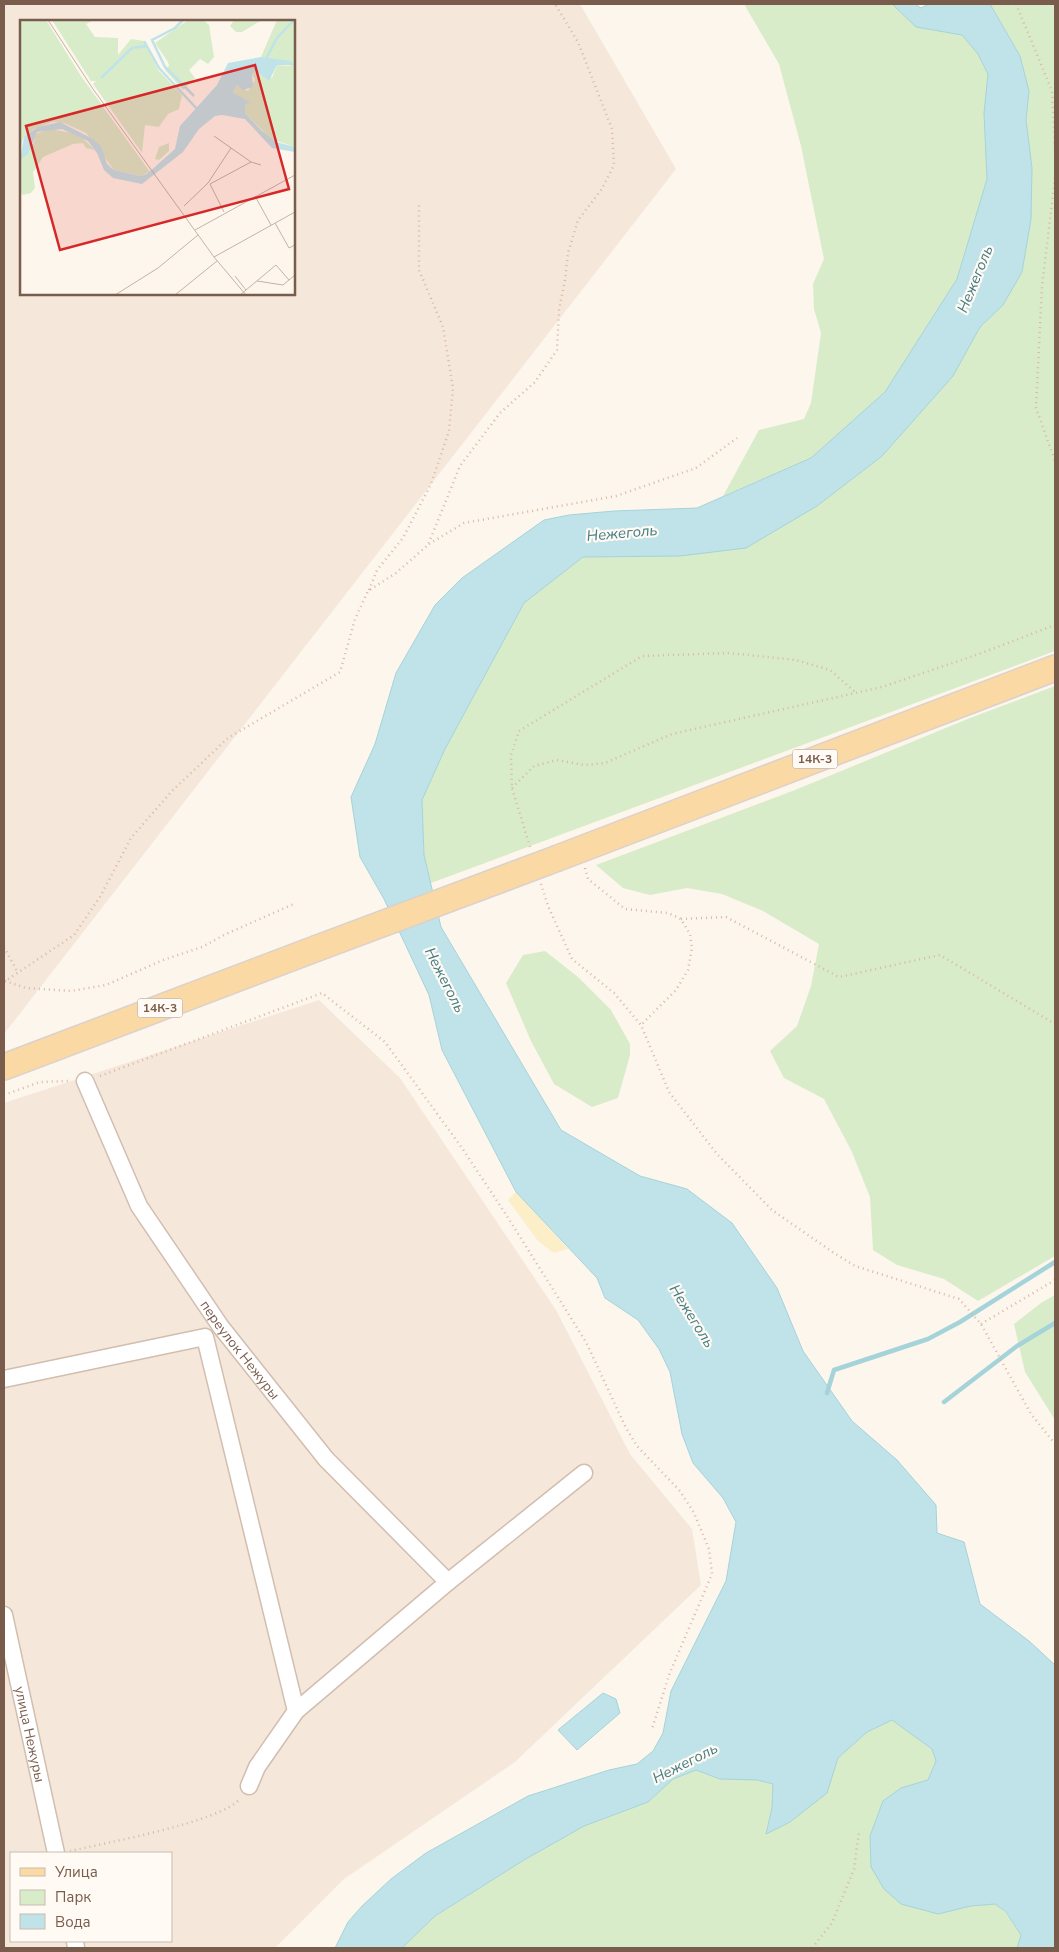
<svg xmlns="http://www.w3.org/2000/svg" width="1059" height="1952" viewBox="0 0 1059 1952" font-family="'Nunito Sans',sans-serif">
  <rect width="100%" height="100%" fill="#fdf6ec"/>
  <path fill="#f5e8da" fill-rule="evenodd" d="M4,4H580L676,169L4,1034ZM21,21H294V294H21Z
    M319,1000L400,1078L556,1310L630,1454L692,1529L701,1585L515,1762L344,1879L275,1948H4V1103ZM11,1853H171V1941H11Z"/>
  <path fill="#d8ecc9" d="M744,4H892L916,27L962,35L978,54L988,74L984,113L987,179L957,279L885,392L811,458L723,496L759,430L804,419L811,403L821,333L814,309L813,284L824,259L801,146L779,64Z
    M990,4H1055V651L431,883L424,855L422,800L445,749L524,603L583,557L613,556L817,506L882,456L953,376L980,327L1003,305L1032,168L1026,120L1029,91L1020,56Z
    M1055,686V1256L978,1301L944,1279L897,1265L873,1250L870,1197L852,1152L824,1099L784,1078L770,1051L797,1026L811,986L819,944L763,911L722,894L687,888L650,895L623,888L596,865L795,790L970,718Z
    M545,951L578,977L611,1010L630,1044V1055L618,1098L592,1107L554,1084L531,1041L506,983L523,955Z
    M1055,1295V1420L1025,1372L1014,1324L1041,1303Z
    M892,1720L932,1749L936,1761L928,1780L901,1788L883,1801L870,1836L938,1914L971,1906L995,1904L1004,1911L1021,1935L1017,1948H402L435,1916L524,1860L584,1826L648,1802L673,1779L696,1770L720,1779L757,1780L773,1784L772,1808L766,1833L790,1822L826,1793L838,1758L867,1732Z"/>
  <path fill="#fcefc7" d="M516,1192L568,1249L554,1253L538,1241L508,1200Z"/>
  <path fill="#bfe3e8" stroke="#a5d3da" d="M892,4H915L921,8L929,4H990L1020,56L1029,91L1026,120L1032,168L1031,219L1022,272L1003,305L980,327L953,376L882,456L817,506L746,548L680,556L583,557L524,603L445,749L422,800L424,855L441,927L561,1130L640,1176L687,1189L732,1223L777,1288L803,1351L852,1421L897,1460L936,1505L937,1533L964,1542L980,1604L1029,1641L1055,1665V1948H1017L1021,1935L1005,1911L995,1904L971,1906L938,1914L901,1904L884,1889L871,1867L870,1836L883,1801L901,1788L928,1780L936,1761L932,1749L892,1720L867,1732L838,1758L827,1793L790,1822L766,1834L772,1808L773,1784L757,1780L720,1779L696,1770L673,1779L648,1802L584,1826L524,1860L435,1916L402,1948H335L348,1922L362,1906L391,1879L426,1853L528,1796L609,1770L637,1764L653,1751L663,1733L671,1691L726,1581L736,1522L723,1498L693,1463L682,1434L670,1372L659,1349L638,1320L605,1298L597,1278L516,1192L442,1050L429,995L384,899L360,857L351,797L375,744L396,673L435,605L462,578L544,520L569,515L614,511L697,508L811,458L885,392L957,279L987,179L984,113L988,74L978,54L962,35L916,27Z
    M603,1693L616,1699L620,1713L577,1750L558,1730Z"/>
  <g fill="none" stroke-linecap="round" stroke-linejoin="round">
    <path stroke="#a5d3da" stroke-width="4.5" d="M827,1393L834,1370L928,1339L960,1322L1055,1262
      M944,1402L1017,1346L1055,1323"/>
    <defs>
      <g id="minor">
        <path id="s1" d="M85,1081L139,1206L221,1327L326,1459L448,1582"/>
        <path d="M4,1379L205,1337L296,1711"/>
        <path id="s2" d="M4,1615L56,1853"/>
        <path d="M249,1786L257,1767L296,1711L448,1582L584,1473"/>
        <path d="M75,1941L76,1948"/>
      </g>
      <path id="primary" d="M558,858L1055,668
        M4,1067L315,949"/>
    </defs>
    <use href="#minor" stroke="#d1beb0" stroke-width="19"/>
    <use href="#primary" stroke="#dad1cd" stroke-width="28"/>
    <path stroke="#d9b8a5" stroke-width="2.5" stroke-dasharray="1 4" stroke-linecap="butt" d="M1016,4L1052,91L1055,149
      M1055,178L1042,286L1036,408L1055,461
      M429,544L464,523L616,496L696,468L737,438
      M369,590L377,570L403,538L431,484L449,431L453,388L443,327L419,270V205
      M512,788L534,766L557,760L584,765L605,763L672,734L882,687L979,654L1055,625
      M530,847L512,788L511,755L519,731L642,656L729,653L796,660L830,670L855,692
      M585,868L588,879L625,909L668,913L681,919L690,934L692,948L688,970L676,990L641,1025
      M541,884L548,906L572,959L614,993L641,1025L669,1092L717,1154L772,1210L834,1253L855,1266L959,1299L981,1324L1031,1414L1055,1444
      M681,919L726,917L839,977L940,955L1055,1024
      M4,947L18,973
      M5,981L26,988L71,991L106,985L163,960L202,947L226,934L296,903
      M4,982L74,935L100,897L131,838L172,791L228,738L340,672L355,619L368,591L396,573L428,545L460,466L500,413L535,382L557,350L559,310L565,280L568,253L578,220L602,189L614,165L612,129L578,42L555,4
      M100,1076L322,993L385,1042L462,1148L505,1213L586,1342L626,1428L637,1446L680,1491L694,1513L709,1549L712,1574L669,1675L652,1729
      M4,1095L40,1082L70,1081
      M981,1324L1055,1280
      M70,1851C105,1843 220,1822 240,1799
      M812,1948L832,1923L854,1869L859,1832"/>
    <use href="#minor" stroke="#fff" stroke-width="16"/>
    <use href="#primary" stroke="#fbd9a5" stroke-width="25"/>
    <defs>
      <path id="primary-bridge" d="M315,949L558,858"/>
    </defs>
    <use href="#primary-bridge" stroke="#dad1cd" stroke-width="28" stroke-linecap="butt"/>
    <use href="#primary-bridge" stroke="#fbd9a5" stroke-width="25"/>
  </g>
  <g text-anchor="middle" stroke-width="4.5" stroke-linejoin="round" paint-order="stroke">
    <g fill="#fffaf3" stroke="#a28b7f" stroke-width="1">
      <rect x="792.5" y="749.5" width="45" height="19" rx="4"/>
      <rect x="137.5" y="998.5" width="45" height="19" rx="4"/>
    </g>
    <g font-size="12" font-weight="bold" fill="#7a5c4d">
      <text x="815" y="763">14К-3</text>
      <text x="160" y="1012">14К-3</text>
    </g>
    <g font-size="14" fill="#7a5c4d" stroke="#fffaf3">
      <text dy="5" stroke="none"><textPath href="#s1" startOffset="312">переулок Нежуры</textPath></text>
      <text dy="5" stroke="none"><textPath href="#s2" startOffset="122">улица Нежуры</textPath></text>
    </g>
    <g font-size="15" font-style="italic" fill="#437c86" stroke="#fffaf3">
      <text transform="translate(975 279) rotate(-68)" y="5">Нежеголь</text>
      <text transform="translate(622 533) rotate(-5)" y="5">Нежеголь</text>
      <text transform="translate(445 980) rotate(63)" y="5">Нежеголь</text>
      <text transform="translate(692 1316) rotate(58)" y="5">Нежеголь</text>
      <text transform="translate(685 1763) rotate(-27)" y="5">Нежеголь</text>
    </g>
  </g>
  <g transform="translate(20 20)">
    <rect width="275" height="275" fill="#fdf6ec"/>
    <path d="M0,0H26L61,56L130,152L120,156L94,150L66,113L44,103L33,102L14,109L3,119L0,130ZM32,0H74L66,4L75,17L98,18V35L111,19L124,21L138,50L162,75L159,89L148,94L139,107L125,105L122,133L73,64L76,61H71ZM168,0H183L189,5L194,37L188,44L180,39L169,50L175,58L163,70L145,50L149,46L148,42L135,23ZM214,0H242L222,12H216L210,6ZM257,0H275V127L251,119L225,93V84L230,83L213,72L217,65L228,71L235,60L232,54L234,50L252,58L257,45L272,46L241,37ZM30,109L58,114L75,130L66,128L63,123L53,124L23,137L13,152L15,168L11,173L3,175L0,172V140L14,122L15,114ZM149,123V131L139,140L135,139L139,127Z" fill="#d8ecc9"/>
    <path d="M241,37L271,41L274,45H257L249,61L235,50L232,54L233,67L223,70L217,65L213,72L231,83L225,84V93L241,110L256,122L275,127V132L252,128L225,99L202,95L195,96L179,109L163,132L122,164L93,158L84,150L77,133L68,121L42,109L17,112L8,134L0,140L4,117L18,107L40,102L73,119L81,126L87,144L94,150L120,156L127,154L155,129L160,106L197,65L208,43Z" fill="#bfe3e8"/>
    <path fill="none" stroke="#bfe3e8" stroke-width="2.5" d="M163,0L155,8L132,20L145,47L174,76M124,21L139,48L178,90M246,39L257,18L274,0M81,58L112,28L126,26"/>
    <path fill="none" stroke="#c5b3a7" stroke-width="1" d="M28,0L73,69L194,237L226,275M194,116L231,142L241,145M235,176L251,205M164,186L188,163L211,128M204,192L190,164L231,142M255,203L269,228L275,225M175,210L275,155M194,237L275,192M215,256L226,270M237,261L263,265L275,255M95,275L138,248L178,215M155,275L197,241M220,275L256,245L269,260"/>
    <path fill="#d62828" fill-opacity="0.15" stroke="#d62828" stroke-width="2.5" d="M235,45L269,169L40,230L6,106Z"/>
    <rect width="275" height="275" fill="none" stroke="#7a5c4d" stroke-width="2.5"/>
  </g>
  <rect width="1059" height="1952" fill="none" stroke="#7a5c4d" stroke-width="10"/>
  <rect x="10" y="1852" width="162" height="90" fill="#fffaf3" stroke="#cabbb1"/>
  <rect x="20" y="1868" width="25" height="8" fill="#fbd9a5" stroke="#cabbb1"/>
  <text x="55" y="1877" font-size="15" fill="#7a5c4d">Улица</text>
  <rect x="20" y="1890" width="25" height="15" fill="#d8ecc9" stroke="#cabbb1"/>
  <text x="55" y="1902" font-size="15" fill="#7a5c4d">Парк</text>
  <rect x="20" y="1914" width="25" height="15" fill="#bfe3e8" stroke="#cabbb1"/>
  <text x="55" y="1927" font-size="15" fill="#7a5c4d">Вода</text>
</svg>
